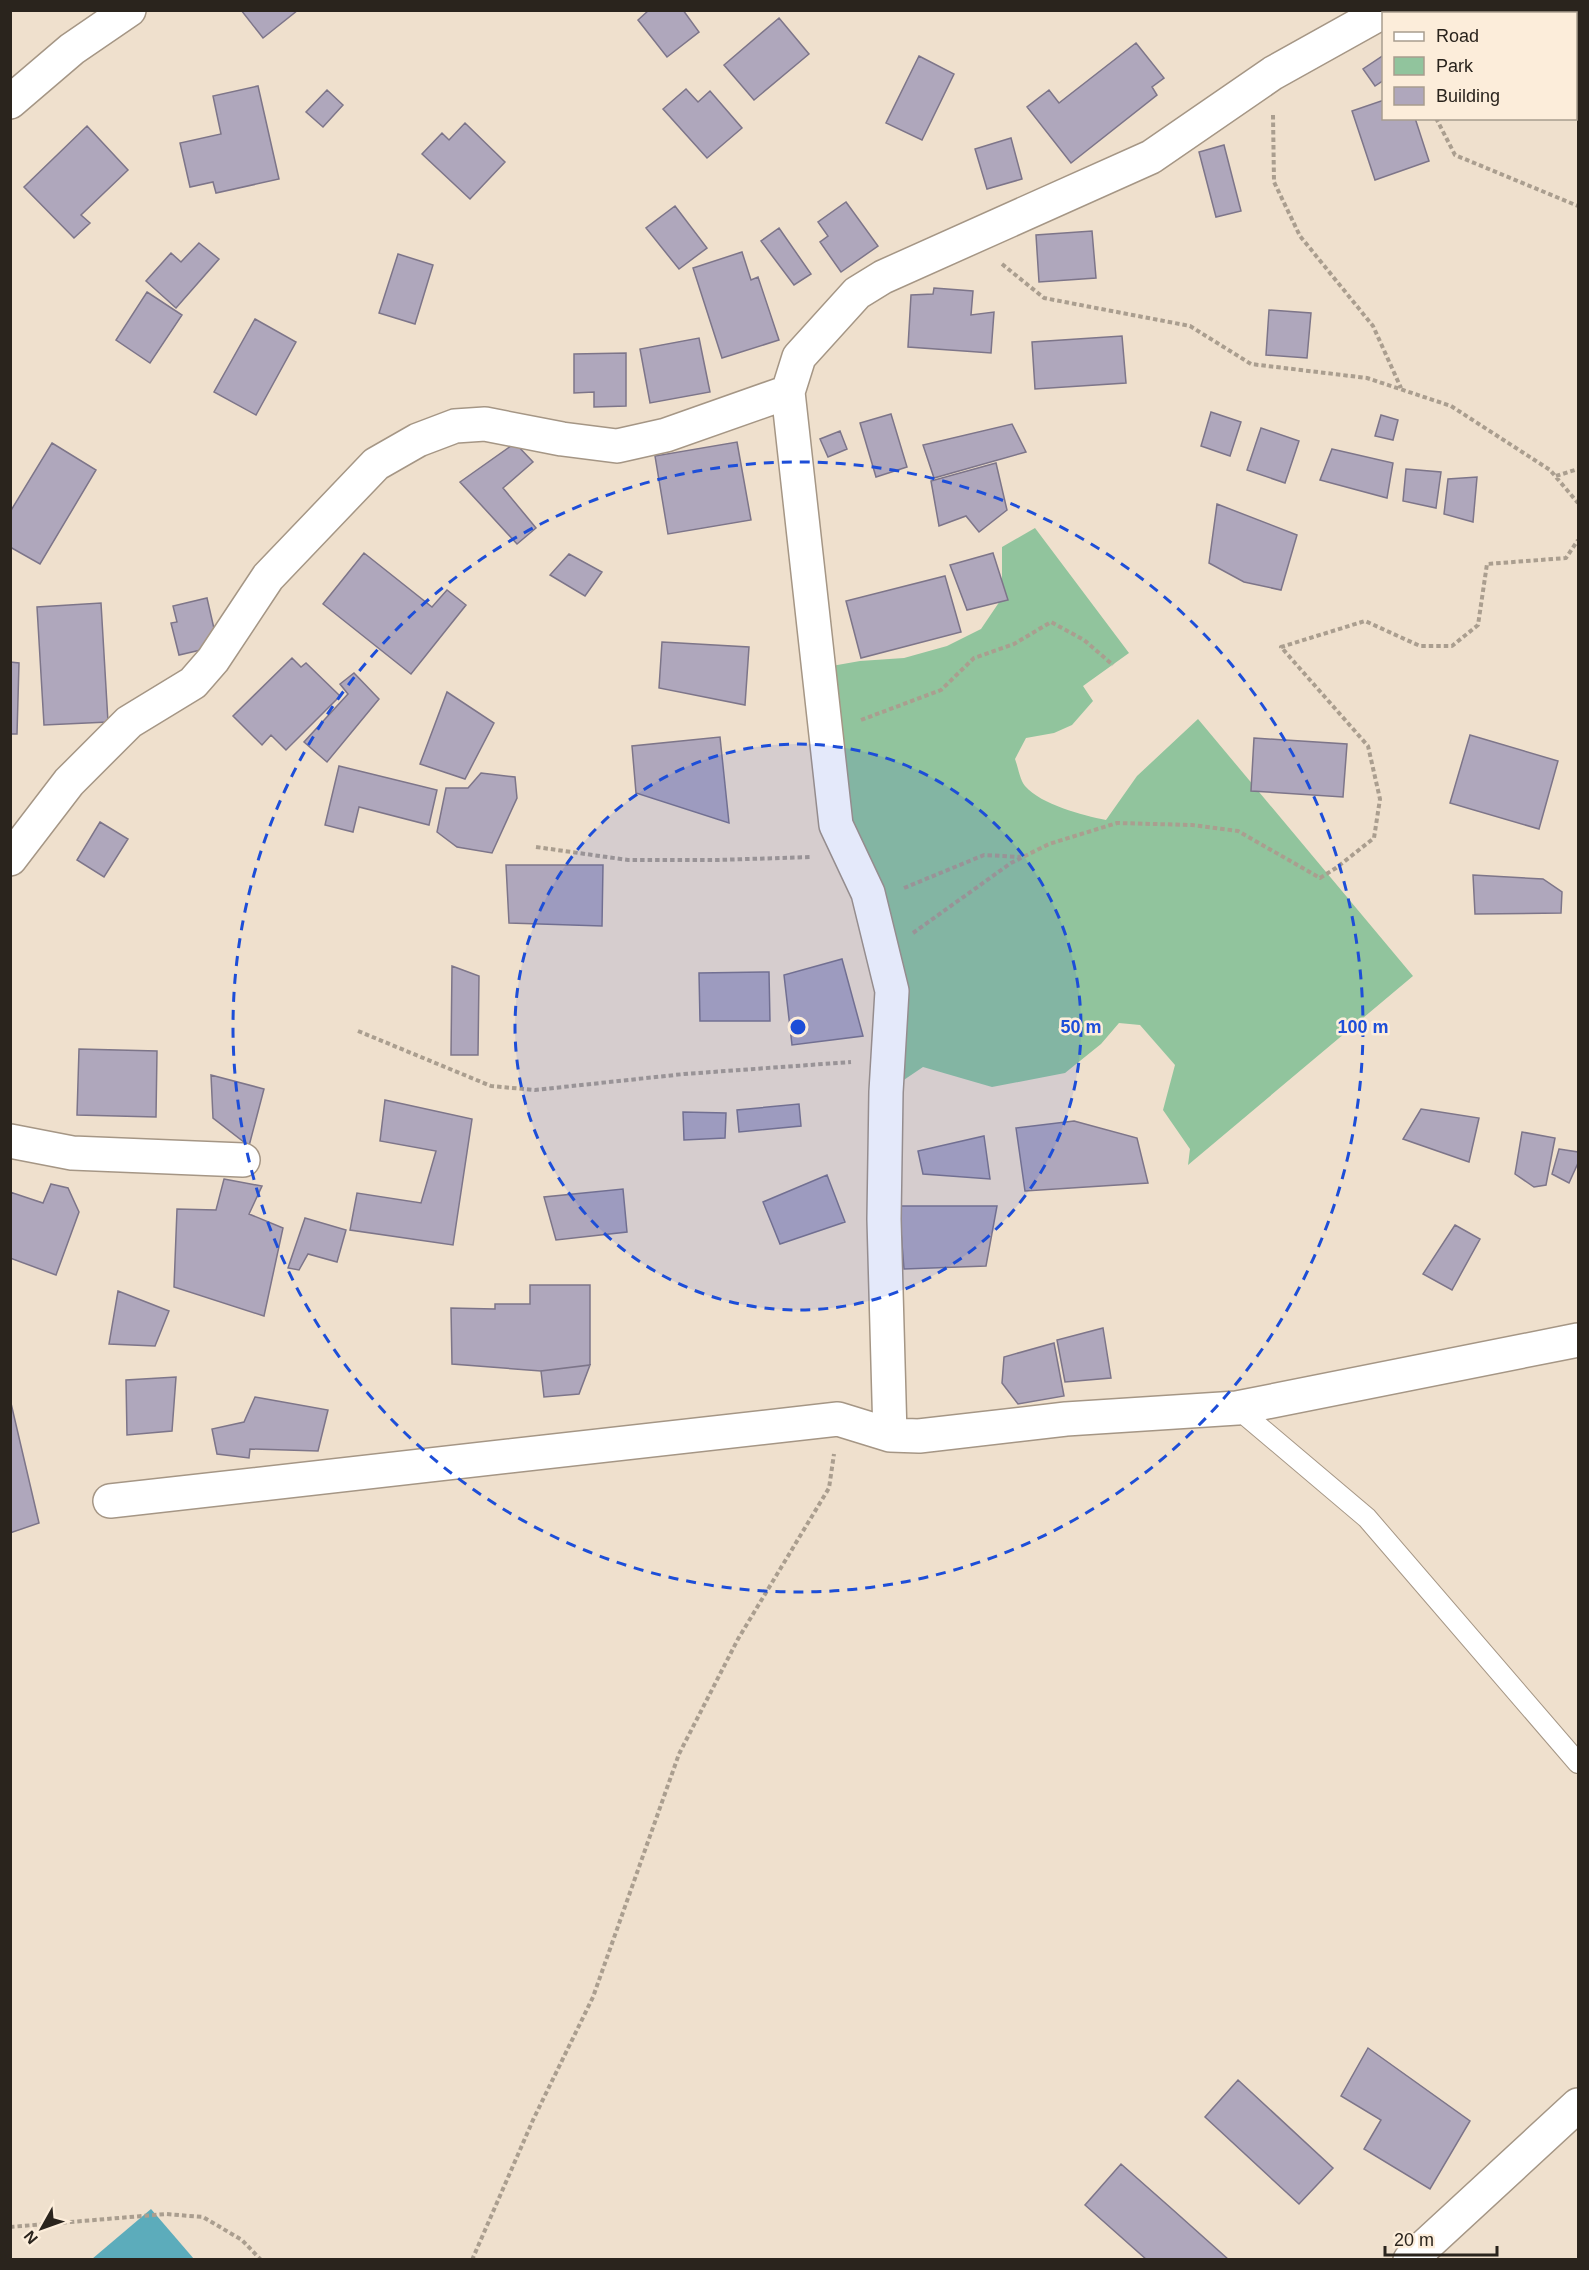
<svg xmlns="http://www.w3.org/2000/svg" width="1589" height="2270" viewBox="0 0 1589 2270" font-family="Helvetica,sans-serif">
  <rect width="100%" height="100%" fill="#efe0cd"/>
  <path fill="#91c49d" d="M1035,528L1129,653L1083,686L1093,701L1072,725L1054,733L1026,738L1015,759C1018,767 1020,780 1025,786C1042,805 1082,815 1106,820L1137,776L1198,719L1413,976L1188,1165L1190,1149L1163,1110L1175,1065L1140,1025L1119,1023L1101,1044L1065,1073L992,1087L923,1067L886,1092L892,991L836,825L826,667L860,661L904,658L947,646L981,629L1002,598V547Z"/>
  <path fill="#5cacbb" d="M151,2209L194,2259H92Z"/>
  <path fill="#afa7bc" stroke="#7d7589" stroke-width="1.5" d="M241,10H298L263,38Z
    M649,10H683L699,32L667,57L638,20Z
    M779,18L809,54L754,100L724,65Z
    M1136,43L1164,78L1152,87L1157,95L1071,163L1027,107L1049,90L1059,103Z
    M1384,55V80L1375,86L1363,69Z
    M919,56L954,74L922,140L886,123Z
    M258,86L279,179L216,193L213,182L190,187L180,143L221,134L213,96Z
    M686,89L698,102L710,91L742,128L707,158L663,109Z
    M327,90L343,105L323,127L306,112Z
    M1384,100V118H1415L1429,161L1375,180L1352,111Z
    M465,123L505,162L470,199L422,154L442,133L449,140Z
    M87,126L128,170L81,215L90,223L74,238L24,187Z
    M1011,138L1022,179L987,189L975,149Z
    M1224,145L1241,211L1216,217L1199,152Z
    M846,202L878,246L841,272L820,242L828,236L818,222Z
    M675,206L707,248L679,269L646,228Z
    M779,228L811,274L794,285L761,241Z
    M1092,231L1096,278L1039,282L1036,235Z
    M199,243L219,259L176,308L146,281L171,253L181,262Z
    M742,252L751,280L758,277L779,340L722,358L693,268Z
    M398,254L433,265L415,324L379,313Z
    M934,288L973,291L971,315L994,312L991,353L908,347L911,295L933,294Z
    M147,292L182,315L150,363L116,340Z
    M1269,310L1311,313L1307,358L1266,355Z
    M255,319L296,342L256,415L214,392Z
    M1122,336L1126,383L1035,389L1032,342Z
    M699,338L710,392L650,403L640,349Z
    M626,353V406L594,407V392L574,393V354Z
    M1211,412L1241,422L1230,456L1201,446Z
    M891,414L907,467L876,477L860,423Z
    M1381,415L1398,420L1393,440L1375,436Z
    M1012,424L1026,452L934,478L923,445Z
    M1261,428L1299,441L1285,483L1247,470Z
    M840,431L847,449L828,457L820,439Z
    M737,442L751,520L668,534L655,456Z
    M52,443L96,470L40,564L10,547V512Z
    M515,443L533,462L503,488L536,528L517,544L460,482Z
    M1332,449L1393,463L1387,498L1320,480Z
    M996,463L1007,510L979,532L966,516L939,526L931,481Z
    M1406,469L1441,472L1436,508L1403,501Z
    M1477,477L1473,522L1444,514L1448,479Z
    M1217,504L1297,535L1281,590L1244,582L1209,563Z
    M364,553L432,607L447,590L466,605L411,674L323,604Z
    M993,553L1008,600L967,610L950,565Z
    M569,554L602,572L585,596L550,575Z
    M945,576L961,632L861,658L846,601Z
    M207,598L218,646L179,655L171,623L177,622L173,606Z
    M101,603L108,722L44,725L37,607Z
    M662,642L749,647L745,705L659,688Z
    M292,658L301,667L306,663L340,696L286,750L271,735L262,745L233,716Z
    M10,662L19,663L17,734H10Z
    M354,673L379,699L327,762L304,742L348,694L340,684Z
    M447,692L494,723L465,779L420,764Z
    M1470,735L1558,761L1539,829L1450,803Z
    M720,737L729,823L636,793L632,746Z
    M1254,738L1347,744L1343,797L1251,791Z
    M339,766L437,790L429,825L359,807L353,832L325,825Z
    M481,773L515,777L517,798L492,853L457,847L437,832L446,788H468Z
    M100,822L128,839L104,877L77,860Z
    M506,865H603L602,926L509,923Z
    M1473,875L1543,879L1562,892L1561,913L1475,914Z
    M842,959L863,1036L792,1045L784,975Z
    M452,966L479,976L478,1055H451Z
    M769,972L770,1021H700L699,973Z
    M79,1049L157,1051L156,1117L77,1115Z
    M211,1075L264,1089L249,1146L213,1118Z
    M385,1100L472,1119L453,1245L350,1230L357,1193L421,1203L436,1151L380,1141Z
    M799,1104L801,1126L739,1132L737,1110Z
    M1421,1109L1479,1118L1469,1162L1403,1139Z
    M683,1112L726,1113L725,1138L684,1140Z
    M1074,1121L1137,1138L1148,1183L1025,1191L1016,1128Z
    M1522,1132L1555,1138L1546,1185L1534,1187L1515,1174Z
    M984,1136L990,1179L923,1174L918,1151Z
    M1559,1149L1578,1152V1163L1569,1183L1552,1174Z
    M827,1175L845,1222L780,1244L763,1202Z
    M224,1179L262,1186L249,1214L283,1228L264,1316L174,1287L177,1209L216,1210Z
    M51,1184L68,1188L79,1212L56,1275L10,1258V1192L43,1203Z
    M623,1189L627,1232L556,1240L544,1197Z
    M899,1206H997L986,1266L904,1269Z
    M305,1218L346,1230L337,1262L308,1254L299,1270L288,1268Z
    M1455,1225L1480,1239L1452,1290L1423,1274Z
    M530,1285H590V1365L541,1371L452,1364L451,1308L495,1309V1304H530Z
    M118,1291L169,1311L155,1346L109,1344Z
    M1103,1328L1111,1378L1065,1382L1057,1340Z
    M1054,1343L1064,1396L1018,1404L1002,1383L1004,1357Z
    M590,1365L579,1394L544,1397L541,1371Z
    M176,1377L172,1431L127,1435L126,1380Z
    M255,1397L328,1410L318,1451L250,1449L249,1458L217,1454L212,1429L244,1422Z
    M10,1399L39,1523L10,1533Z
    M1368,2048L1470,2121L1430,2189L1364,2149L1381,2120L1341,2096Z
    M1238,2080L1333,2168L1299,2204L1205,2117Z
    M1121,2164L1172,2209L1229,2260H1147L1085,2205Z"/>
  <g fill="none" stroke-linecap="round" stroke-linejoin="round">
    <defs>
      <path id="service" d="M1237,1408L1367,1518L1578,1763"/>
      <path id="minor" d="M10,102L72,49L129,10
        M788,392L836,825L868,893L892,991L886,1092L884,1219L890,1435
        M10,859L69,782L129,722L193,683L213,660L268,577L376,464L418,440L455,426L485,424L562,439L617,446L666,435L788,392L799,357L857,293L883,277L1151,157L1273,73L1386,10
        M10,1141L72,1153L243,1160
        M110,1501L838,1419L890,1435L919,1436L1066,1419L1237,1408L1578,1340
        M1410,2260L1578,2105"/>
    </defs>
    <use href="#service" stroke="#a59685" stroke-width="22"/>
    <use href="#minor" stroke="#a59685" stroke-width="36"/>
    <path stroke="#aa9e8f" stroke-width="4" stroke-dasharray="4.5 3" stroke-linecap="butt" d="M1273,115L1274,182L1300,236L1373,326L1401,388
      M1436,118L1455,155L1578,206
      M1002,264L1044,298L1190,326L1251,364L1367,378L1451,406L1550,470L1578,503
      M1556,476L1578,469
      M861,720L941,690L974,658L1014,644L1051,622L1084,640L1113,665
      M536,847L628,860H718L810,857
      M904,888L984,855L1021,857
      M913,933L1011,863L1049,844L1117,823L1192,825L1238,831L1320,878L1336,868L1374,838L1380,799L1368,746L1281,647L1365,621L1420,646H1452L1478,625L1487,564L1566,558L1578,540
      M358,1031L491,1086L535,1090L684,1074L851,1062
      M10,2227L166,2214L203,2217L242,2240L261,2260
      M472,2260L533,2120L593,1997L679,1754L738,1639L829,1488L834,1454"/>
    <use href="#service" stroke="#fff" stroke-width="20"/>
    <use href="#minor" stroke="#fff" stroke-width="33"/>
  </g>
  <circle cx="798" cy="1027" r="283" fill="#1d4ed8" fill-opacity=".12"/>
  <g fill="none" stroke="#1d4ed8" stroke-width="3" stroke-dasharray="10 8">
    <circle cx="798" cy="1027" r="283"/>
    <circle cx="798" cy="1027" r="565"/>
  </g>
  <circle cx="798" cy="1027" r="9" fill="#1d4ed8" stroke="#fcedda" stroke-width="3"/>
  <g font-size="18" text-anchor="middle" font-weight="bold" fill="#1d4ed8" stroke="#fcedda" stroke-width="5" stroke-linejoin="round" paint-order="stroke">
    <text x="1081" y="1033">50 m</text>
    <text x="1363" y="1033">100 m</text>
  </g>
  <rect width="1589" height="2270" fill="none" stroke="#2a241d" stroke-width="24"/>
  <rect x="1382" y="12" width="195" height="108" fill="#fcedda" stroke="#a89d8e" stroke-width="1.5"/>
  <rect x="1394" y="32" width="30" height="9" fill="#ffffff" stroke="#a89d8e" stroke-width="1.5"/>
  <text x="1436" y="42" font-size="18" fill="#2a241d">Road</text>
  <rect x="1394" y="57" width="30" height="18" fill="#91c49d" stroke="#a89d8e" stroke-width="1.5"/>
  <text x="1436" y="72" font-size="18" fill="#2a241d">Park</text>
  <rect x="1394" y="87" width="30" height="18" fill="#afa7bc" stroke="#a89d8e" stroke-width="1.5"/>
  <text x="1436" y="102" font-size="18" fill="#2a241d">Building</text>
  <g transform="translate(42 2228) rotate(230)" stroke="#fcedda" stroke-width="4.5" paint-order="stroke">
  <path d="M0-4.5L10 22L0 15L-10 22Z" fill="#2a241d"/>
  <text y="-9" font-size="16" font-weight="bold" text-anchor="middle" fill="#2a241d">N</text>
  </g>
  <path d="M1385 2246v9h112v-9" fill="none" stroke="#2a241d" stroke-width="3"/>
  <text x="1394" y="2246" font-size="18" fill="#2a241d" stroke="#fcedda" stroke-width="4.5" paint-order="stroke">20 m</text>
</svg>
